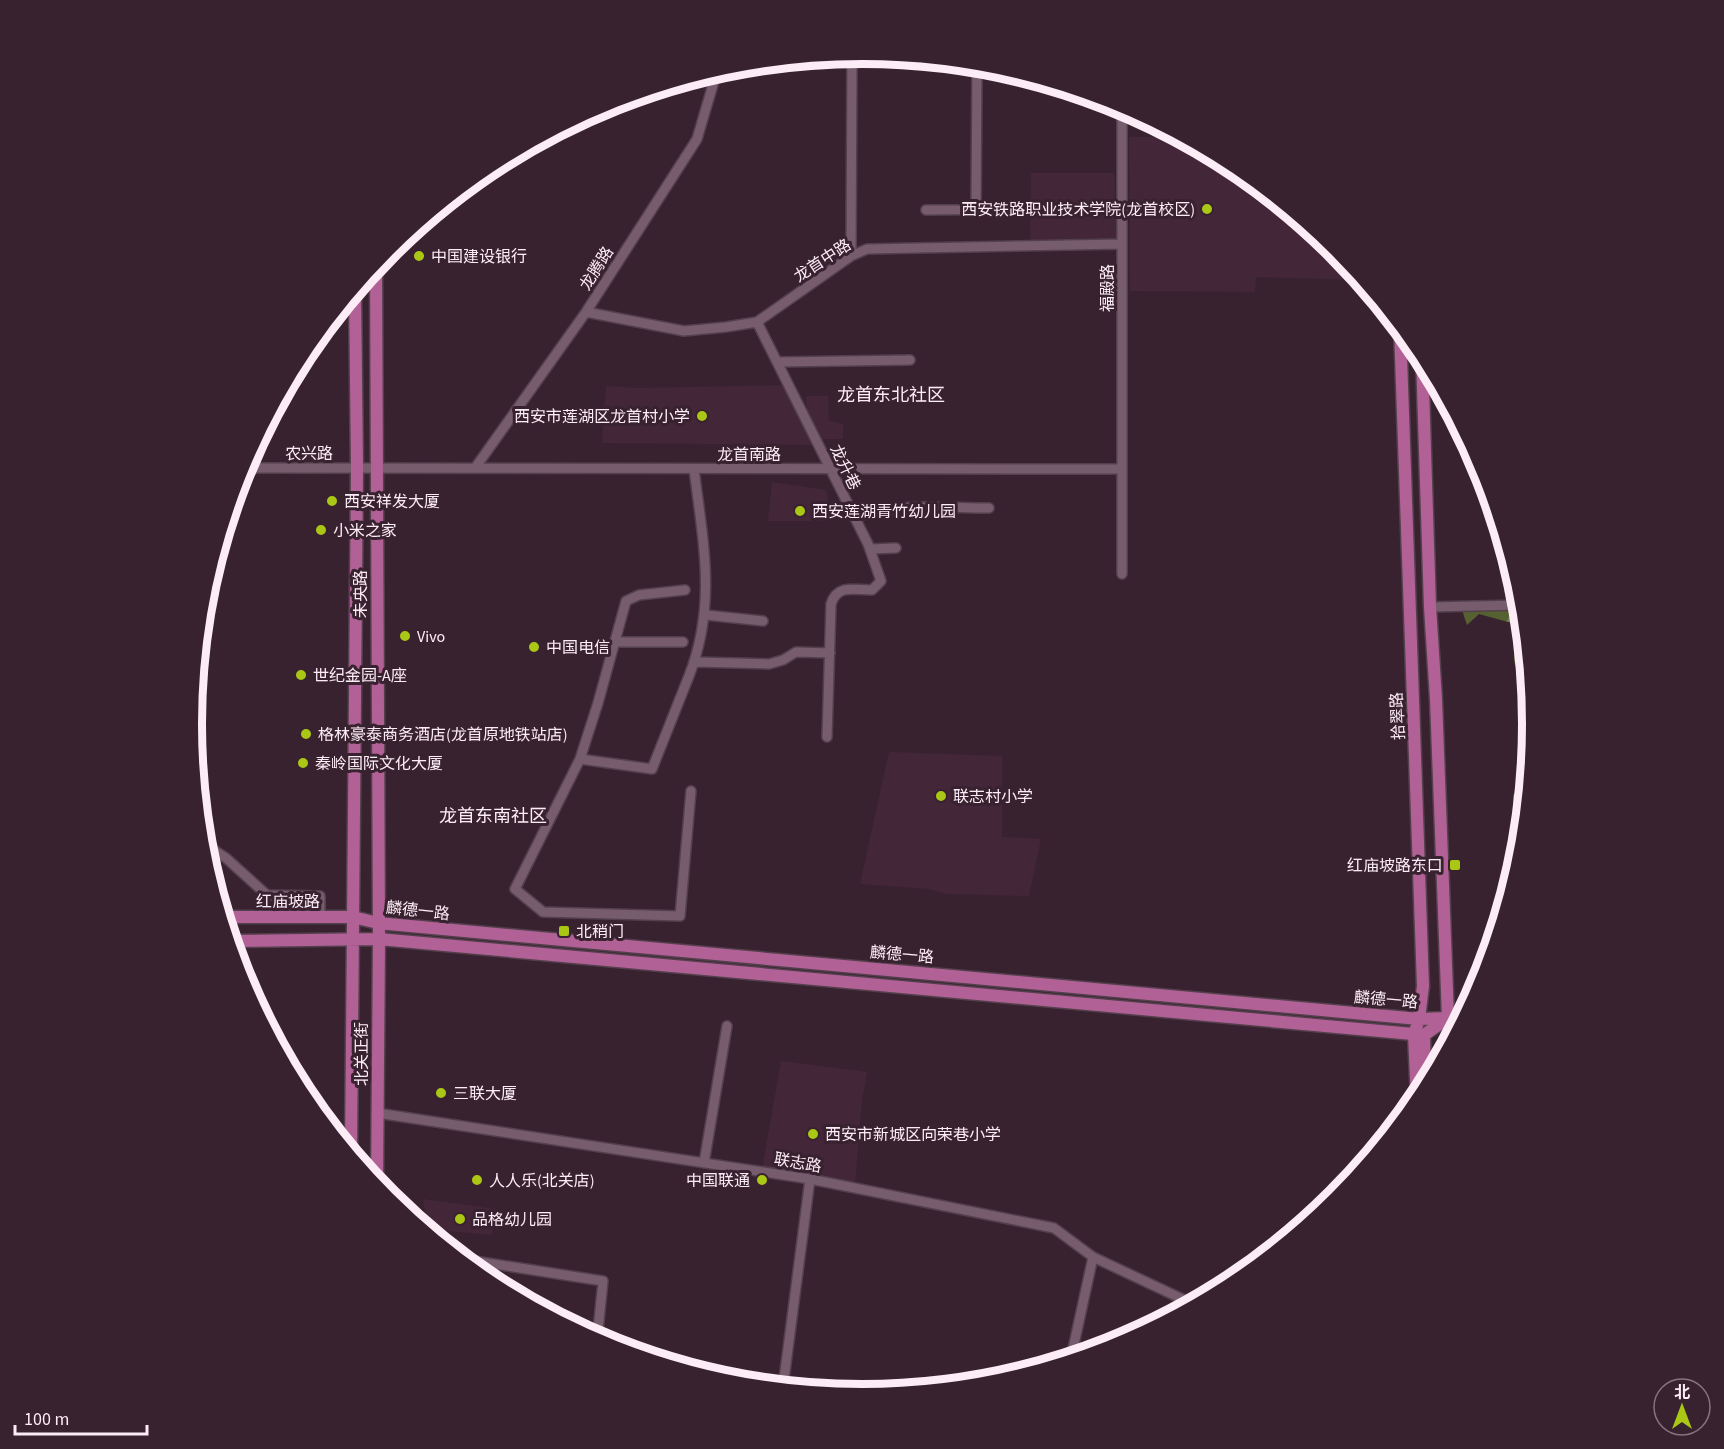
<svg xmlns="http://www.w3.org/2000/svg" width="1724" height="1449" viewBox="0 0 1724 1449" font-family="'Source Sans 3','Noto Sans SC',sans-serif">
  <defs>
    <pattern id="forest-firs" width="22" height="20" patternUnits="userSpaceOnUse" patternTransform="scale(1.5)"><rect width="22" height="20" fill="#566132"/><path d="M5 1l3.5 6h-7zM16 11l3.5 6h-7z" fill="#6f7850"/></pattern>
  </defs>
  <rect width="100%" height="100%" fill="#392230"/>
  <path fill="#442639" d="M1129,137H1178L1235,167L1336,251L1360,280L1256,277L1255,292L1130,291Z
    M1031,173H1114L1117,243H1030Z
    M785,385L814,445L602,443L606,386L637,388Z
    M806,396H828L829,421L843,424V439H818L808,419Z
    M772,482L826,490L832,521H768Z
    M889,752L1002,756V837L1041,839L1029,896L945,894L929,889L860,884Z
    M781,1061L867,1072L862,1100L855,1184L762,1169Z
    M423,1199L496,1209L492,1235L428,1229Z"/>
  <path fill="url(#forest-firs)" d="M1521,608L1529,685H1528C1515,667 1507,659 1522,638L1519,625L1479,614L1467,625L1462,610Z
    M1527,780L1522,831L1513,813V795Z"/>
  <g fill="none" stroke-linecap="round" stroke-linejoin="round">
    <defs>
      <path id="minor" d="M913,60H924
        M1122,107V574
        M976,209L977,65
        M926,210L1022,209
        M851,256L852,55
        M586,312L684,331L726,327L757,322L851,256L867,249L1122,244
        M757,322L868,544L881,581L872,590C854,590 837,584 831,604L827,737
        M778,362L910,360
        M242,468L1122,469
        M475,468L586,312L697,139L717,71
        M853,516C866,515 869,513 880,511C915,504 953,508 989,508
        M871,549L896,548
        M685,590L639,595L626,601L598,703L580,759L515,889L543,912L680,916L691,791
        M1430,607L1521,605
        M706,615L763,621
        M614,642H683
        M695,662L769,664L783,660L796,652L830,653
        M580,759L652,769L689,676C717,604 703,542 694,469
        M203,843L226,858L267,895L320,896V917
        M377,1113L810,1179L1054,1228L1093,1257L1193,1304
        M704,1163L727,1026
        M462,1259L603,1281L597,1340
        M1071,1358L1093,1257
        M783,1387L810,1179"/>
      <path id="major" d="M376,265L379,939L377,1186
        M1400,328L1423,986L1419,1019L1414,1035L1417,1100
        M1422,357L1430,607L1436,699L1448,1018L1424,1035L1425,1083
        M223,917H353L378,923L1419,1019L1448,1018
        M230,941L379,939L1424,1035
        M351,1153L357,468L355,290"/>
    </defs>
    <use href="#minor" stroke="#54404d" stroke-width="12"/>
    <use href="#major" stroke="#54404d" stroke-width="15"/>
    <use href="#minor" stroke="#775c6d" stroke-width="9"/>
    <use href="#major" stroke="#b16196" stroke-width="12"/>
  </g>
  <g fill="#aac716" stroke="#392230" stroke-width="2">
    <circle cx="1207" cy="209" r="6"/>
    <circle cx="419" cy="256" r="6"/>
    <circle cx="702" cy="416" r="6"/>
    <circle cx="332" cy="501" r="6"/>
    <circle cx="800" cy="511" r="6"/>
    <circle cx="321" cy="530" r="6"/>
    <circle cx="405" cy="636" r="6"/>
    <circle cx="534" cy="647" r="6"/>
    <circle cx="301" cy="675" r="6"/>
    <circle cx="306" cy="734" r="6"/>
    <circle cx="303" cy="763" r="6"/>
    <circle cx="941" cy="796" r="6"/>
    <rect x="1449" y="859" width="12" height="12" rx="3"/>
    <rect x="558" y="925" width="12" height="12" rx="3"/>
    <circle cx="441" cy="1093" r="6"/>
    <circle cx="813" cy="1134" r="6"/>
    <circle cx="477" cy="1180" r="6"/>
    <circle cx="762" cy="1180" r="6"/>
    <circle cx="460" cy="1219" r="6"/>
  </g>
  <g text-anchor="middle" stroke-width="6" stroke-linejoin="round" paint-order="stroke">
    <g font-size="16" fill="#fcecf5" stroke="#392230" text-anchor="start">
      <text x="1195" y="215" text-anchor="end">西安铁路职业技术学院(龙首校区)</text>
      <text x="431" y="262">中国建设银行</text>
      <text x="690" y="422" text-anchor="end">西安市莲湖区龙首村小学</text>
      <text x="344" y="507">西安祥发大厦</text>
      <text x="812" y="517">西安莲湖青竹幼儿园</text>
      <text x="333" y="536">小米之家</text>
      <text x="417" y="642">Vivo</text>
      <text x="546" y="653">中国电信</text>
      <text x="313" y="681">世纪金园-A座</text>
      <text x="318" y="740">格林豪泰商务酒店(龙首原地铁站店)</text>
      <text x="315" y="769">秦岭国际文化大厦</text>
      <text x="953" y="802">联志村小学</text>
      <text x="1443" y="871" text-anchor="end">红庙坡路东口</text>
      <text x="576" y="937">北稍门</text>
      <text x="453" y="1099">三联大厦</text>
      <text x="825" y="1140">西安市新城区向荣巷小学</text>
      <text x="489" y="1186">人人乐(北关店)</text>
      <text x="750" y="1186" text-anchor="end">中国联通</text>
      <text x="472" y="1225">品格幼儿园</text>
    </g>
    <g font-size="16" fill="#fcecf5" stroke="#392230">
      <text transform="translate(822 260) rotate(-33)" y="6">龙首中路</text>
      <text transform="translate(596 268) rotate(-58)" y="6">龙腾路</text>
      <text transform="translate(1107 288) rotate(-90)" y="6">福殿路</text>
      <text x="309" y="459">农兴路</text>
      <text x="749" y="460">龙首南路</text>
      <text transform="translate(846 467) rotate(64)" y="6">龙升巷</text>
      <text transform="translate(360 594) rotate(-90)" y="6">未央路</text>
      <text transform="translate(1397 716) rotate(-93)" y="6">拾翠路</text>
      <text x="288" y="907">红庙坡路</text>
      <text transform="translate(418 910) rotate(6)" y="6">麟德一路</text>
      <text transform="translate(902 954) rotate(5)" y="6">麟德一路</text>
      <text transform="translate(1386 999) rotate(5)" y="6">麟德一路</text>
      <text transform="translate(361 1054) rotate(-90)" y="6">北关正街</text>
      <text transform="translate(798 1162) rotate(10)" y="6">联志路</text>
    </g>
    <g font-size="18" fill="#fcecf5" stroke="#392230">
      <text x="891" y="401">龙首东北社区</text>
      <text x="493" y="822">龙首东南社区</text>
    </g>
  </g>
  <path d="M0 0H1724V1449H0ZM202 724a660 660 0 1 1 1320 0a660 660 0 1 1-1320 0Z" fill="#392230" fill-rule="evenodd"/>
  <path fill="none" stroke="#fcecf5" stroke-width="8" d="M202 724a660 660 0 1 1 1320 0a660 660 0 1 1-1320 0Z"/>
  <g transform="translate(1682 1407)"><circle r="28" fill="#392230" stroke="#87737f" stroke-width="1.5"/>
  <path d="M0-4.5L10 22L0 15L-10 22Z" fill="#aac716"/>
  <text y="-9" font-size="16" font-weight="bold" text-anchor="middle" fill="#fcecf5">北</text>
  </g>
  <path d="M15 1425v9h132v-9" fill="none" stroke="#fcecf5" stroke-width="3"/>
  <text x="24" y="1425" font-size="18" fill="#fcecf5" stroke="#392230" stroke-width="4.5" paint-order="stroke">100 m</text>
</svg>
